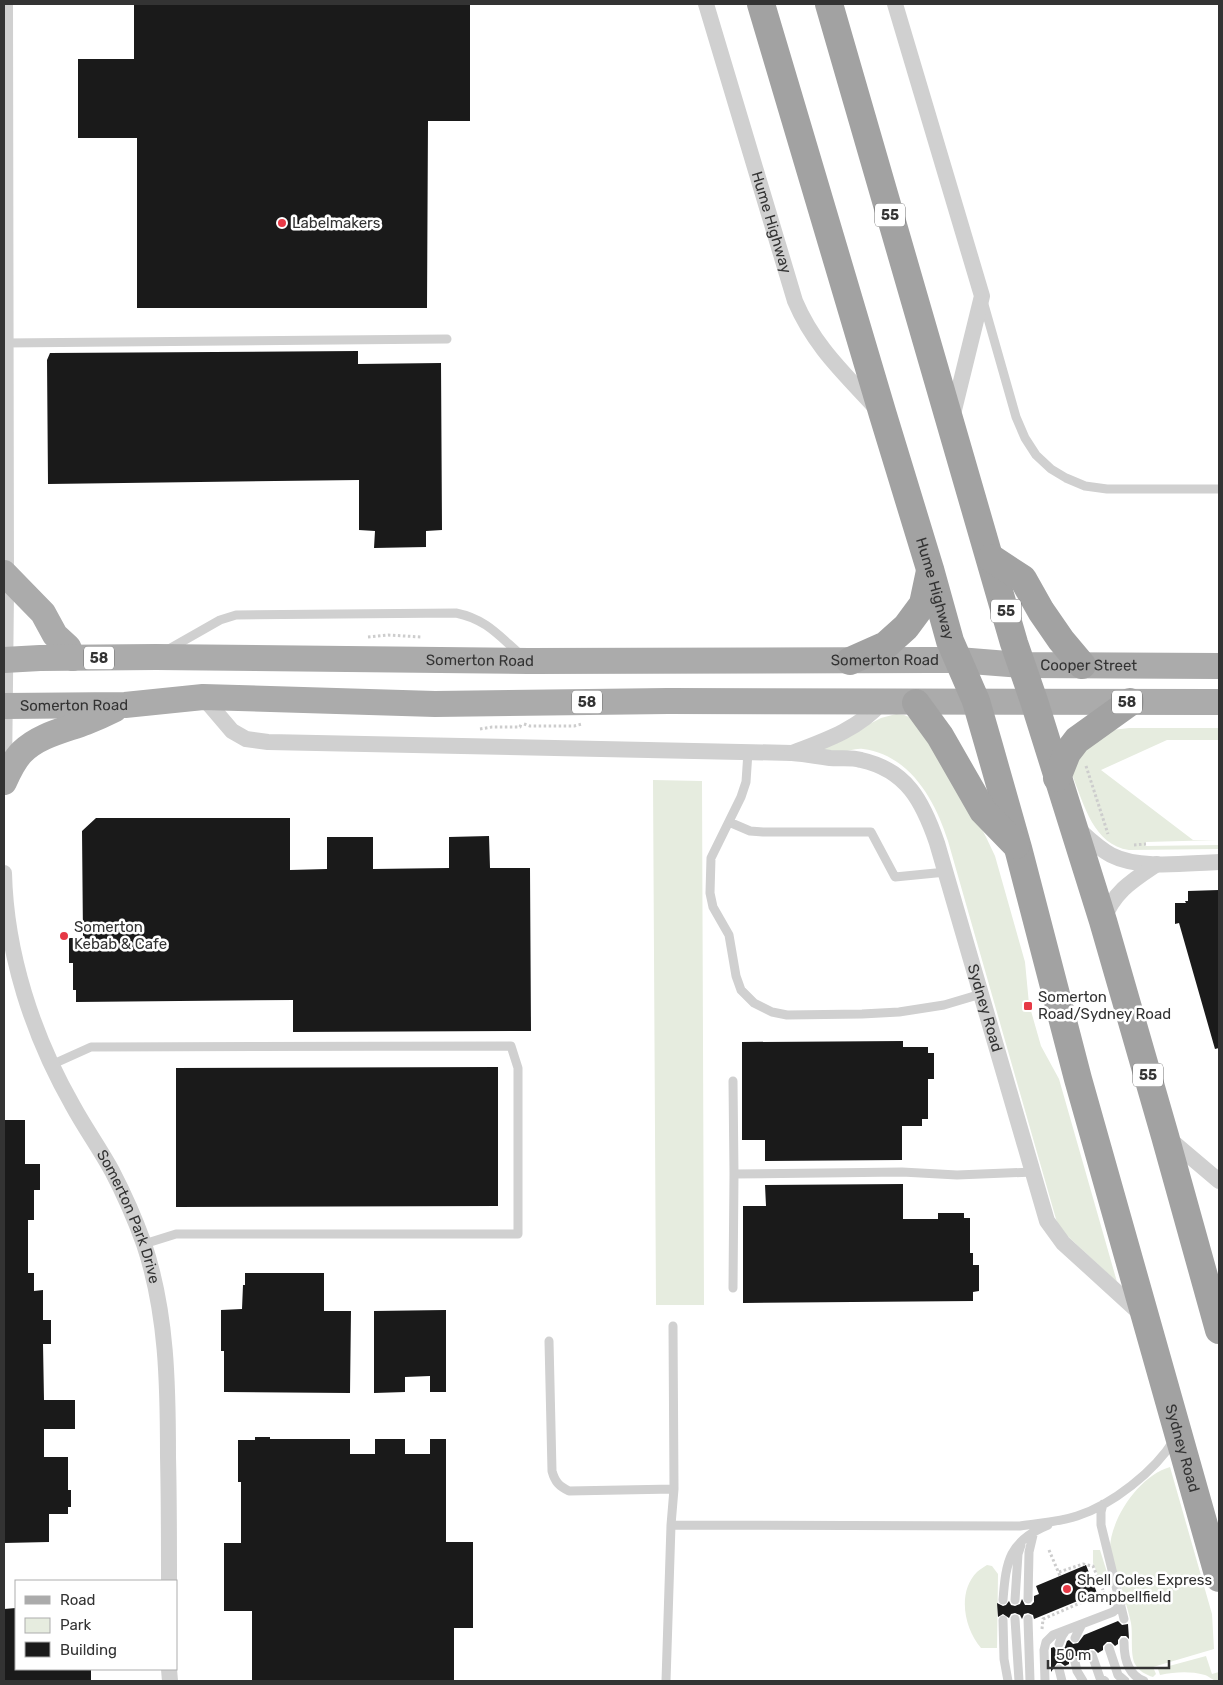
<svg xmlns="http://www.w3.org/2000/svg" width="1223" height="1685" viewBox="0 0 1223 1685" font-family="Rubik,sans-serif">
  <rect width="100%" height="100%" fill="#fff"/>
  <path fill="#e6ecdf" d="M896,714L904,715L914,719L944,758L986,837L995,856L1025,962L1029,1004L1041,1046L1059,1079L1117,1282L1060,1229L1056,1219L948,841C935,800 910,755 863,749C855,748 848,752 840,752C833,752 827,751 820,750L881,718Z
    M1129,728H1219V740H1167L1101,770L1193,840H1219L1146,842L1145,846L1219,845V849L1129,850C1094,845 1084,805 1073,777L1070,769V758L1112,730Z
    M653,780L702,781L704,1305H656Z
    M1170,1467L1212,1614L1214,1649L1153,1667L1156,1674L1153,1677C1146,1675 1139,1671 1135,1664C1130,1655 1133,1634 1131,1623C1127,1604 1120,1586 1115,1567C1114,1562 1110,1555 1110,1549C1110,1519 1140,1475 1170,1467Z
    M1093,1550H1100L1110,1582L1102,1585L1093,1563Z
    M987,1565L992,1566L998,1574L997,1648H981C964,1628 957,1592 977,1572C980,1569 984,1567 987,1565Z
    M1206,1656L1212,1674L1219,1672V1681C1213,1681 1210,1677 1205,1675C1189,1671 1176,1672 1160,1675L1158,1669Z"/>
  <path fill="#1a1a1a" d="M134,4H470V121H428L427,308H137V138H78V59H134Z
    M358,351V364L441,363L442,530L426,531V547L374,548L375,531L359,530V480L48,484L47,360L50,353Z
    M96,818H290V870L327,869V837H373V869L449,868V837L489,836L490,868H530L531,1031L293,1032V1000L76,1002V990H73V963H69V938H83L82,831Z
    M1219,890V1048L1215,1049L1179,923L1175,924V903H1186L1185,901H1188V891Z
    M903,1041V1047H928V1053H934V1079H928V1119H922V1126H902V1160L765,1161V1140H742V1042Z
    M498,1067V1206L176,1207V1068Z
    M4,1120H25V1164H40V1190H34V1220H28V1273H34V1291L43,1290V1320H51V1344H43L44,1400H75V1429H44V1457H68V1490H71V1507H68V1514H49V1542L4,1543Z
    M903,1184V1219H938V1213H964V1218H970V1253H973V1265H979V1291L973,1292V1301L743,1303V1206H766L765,1185Z
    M245,1273H324V1311H351L350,1393L224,1392V1351H221V1310L242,1309L243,1285H245Z
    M446,1310V1392H430V1376L405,1377V1392L374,1393V1311Z
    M255,1437H270V1439H350V1454H375V1439H405V1454H430V1439H446V1542H473V1628H454V1681H252V1611H224V1543H241V1482H238V1440H255Z
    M1086,1565L1097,1593L1034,1619L1033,1615L1028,1613L1024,1614L1022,1619L1020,1615L1015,1613L1011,1614L1009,1618L1003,1614L998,1617L997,1603L1003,1606L1006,1605L1009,1601L1011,1605L1015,1606L1020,1604L1022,1599L1025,1605H1031L1034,1602V1596L1039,1594L1036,1586Z
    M16,1608V1669H91V1681H4V1609Z
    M1118,1621L1122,1625L1128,1624L1129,1639L1126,1636H1121L1118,1640V1644L1115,1646L1111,1642H1107L1103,1646V1650L1098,1653L1094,1649H1090L1086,1653V1657L1081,1660L1077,1656H1073L1069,1660V1664L1065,1666L1061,1663H1057L1051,1672V1648L1054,1647L1056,1650H1060L1065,1647L1067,1641L1069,1640L1073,1644L1078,1643L1084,1635Z"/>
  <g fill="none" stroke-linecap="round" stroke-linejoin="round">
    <path stroke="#cdcdcd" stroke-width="3" stroke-dasharray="2.5 2.5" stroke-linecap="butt" d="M368,637L388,635L421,637
      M524,724L530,726H574L582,724
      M480,729L492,727H520L521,724
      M1086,766L1108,834
      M1134,845L1146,844
      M1049,1550L1060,1576
      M1059,1572L1083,1564L1093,1566L1103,1590
      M1042,1629L1043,1619L1106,1592"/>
    <path stroke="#d0d0d0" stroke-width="9" d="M983,301L1016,417L1025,438L1036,455L1051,469L1066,478L1085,486L1107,489H1219
      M5,343L447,339
      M169,649L220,620L236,615L456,613C486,619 499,636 521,655
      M748,752L746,782L741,797L711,858L710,893L713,907L729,935L736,976L741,990L754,1003L772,1012L787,1015L862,1014L899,1012L944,1005L981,994
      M729,822L750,831L763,832H871L895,877L946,872
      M51,1065L91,1047L511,1046L518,1068V1234H176L144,1244
      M733,1081L734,1174L902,1172L957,1175L1033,1172
      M733,1288L734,1174
      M549,1341L552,1471C555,1482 559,1486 569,1491L674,1489
      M1103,1504L1101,1512V1525L1124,1619
      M671,1525L1020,1526C1039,1523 1059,1522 1077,1516C1112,1505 1155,1471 1174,1440
      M1028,1599L1029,1552L1034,1531
      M1003,1600C1006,1561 1009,1541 1048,1525
      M1015,1600L1018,1554L1021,1545
      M1015,1619L1019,1681
      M1028,1619L1030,1681
      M1003,1620L1004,1659L1008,1681
      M1075,1638L1082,1624
      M1124,1642C1124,1658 1128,1675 1144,1681
      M1059,1644L1062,1636L1066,1630
      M1109,1648L1118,1675L1125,1681
      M1092,1655L1100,1678L1105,1681
      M1075,1662L1077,1671L1083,1681
      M1059,1669L1062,1681
      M666,1681L671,1525L674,1489L673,1326
      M1045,1681L1044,1650L1046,1642L1053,1635L1113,1612L1121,1604"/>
    <g stroke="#d0d0d0" stroke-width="16">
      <path id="s1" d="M706,4L795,301C814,346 844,373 876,408"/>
      <path d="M895,4L982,296L952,418"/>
      <path d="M203,697L232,731L246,739L268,742L792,753C824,741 859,729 882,702"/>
      <path id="s2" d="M792,753C804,754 817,756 830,758C840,759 851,757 861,760C907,770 923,802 937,843L1047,1221L1063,1243L1142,1315"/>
      <path d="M4,774L6,592L5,4"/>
      <path d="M1077,828C1088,838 1098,848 1111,855C1140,870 1187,863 1219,862"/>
      <path id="s3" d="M4,873C6,954 33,1036 73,1106C85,1128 100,1149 112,1171C124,1194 135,1219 144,1244C167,1313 168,1385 168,1457C169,1498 169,1540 169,1581"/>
      <path d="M1103,921C1113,892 1133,880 1157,864"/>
      <path d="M1167,1137L1219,1181"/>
      <path d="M169,1669L170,1681"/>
    </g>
    <g stroke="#ababab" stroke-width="26">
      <path d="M4,573L43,613L55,635L68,647L73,658"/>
      <path id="s4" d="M4,660L40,658L156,657L528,661L931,660H958L1021,665L1219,666"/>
      <path id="s5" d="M4,706L125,705L203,697L435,704L668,701L1219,702"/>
      <path d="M4,782C9,771 14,760 22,752C39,735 65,730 86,722C96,718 105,714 115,709"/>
    </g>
    <g stroke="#a2a2a2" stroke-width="28">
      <path id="s6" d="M761,4L883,415L930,569L950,641L976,701L989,746L1018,848L1078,1079L1219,1578"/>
      <path d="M829,4L1014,643L1034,701L1103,921L1165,1136L1219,1330"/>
      <path d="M991,558L1023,579L1041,611L1061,640L1082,665"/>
      <path d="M850,661L886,645L906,627L923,604L930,571"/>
      <path d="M916,703L940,736L983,811L1016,845"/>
      <path d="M1057,778L1067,753L1077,740L1130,702"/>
    </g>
  </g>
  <g fill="#e63946" stroke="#fff" stroke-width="2">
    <circle cx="282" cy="223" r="5"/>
    <circle cx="64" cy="936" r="5"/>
    <rect x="1023" y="1001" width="10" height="10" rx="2.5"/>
    <circle cx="1067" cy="1589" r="5"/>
  </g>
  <g text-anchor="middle" stroke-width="5" stroke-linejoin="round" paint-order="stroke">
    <g fill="#fff" stroke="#707070" stroke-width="1">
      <rect x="875" y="203.5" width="30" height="23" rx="4"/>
      <rect x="991" y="599.5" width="30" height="23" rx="4"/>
      <rect x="84" y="646.5" width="30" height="23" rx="4"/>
      <rect x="572" y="690.5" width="30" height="23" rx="4"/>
      <rect x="1112" y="690.5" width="30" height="23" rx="4"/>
      <rect x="1133" y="1063.5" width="30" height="23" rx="4"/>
    </g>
    <g font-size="14" font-weight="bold" fill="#333">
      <text x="890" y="220">55</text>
      <text x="1006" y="616">55</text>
      <text x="99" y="663">58</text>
      <text x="587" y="707">58</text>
      <text x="1127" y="707">58</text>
      <text x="1148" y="1080">55</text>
    </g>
    <g font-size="15" fill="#333" stroke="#fff">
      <text dy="5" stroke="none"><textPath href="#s1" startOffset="228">Hume Highway</textPath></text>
      <text dy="5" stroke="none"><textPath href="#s6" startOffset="610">Hume Highway</textPath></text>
      <text dy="5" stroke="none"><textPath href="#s4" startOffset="476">Somerton Road</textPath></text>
      <text dy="5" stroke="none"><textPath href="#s4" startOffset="881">Somerton Road</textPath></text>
      <text dy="5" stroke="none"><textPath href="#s4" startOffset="1085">Cooper Street</textPath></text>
      <text dy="5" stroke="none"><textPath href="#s5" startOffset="70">Somerton Road</textPath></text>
      <text dy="5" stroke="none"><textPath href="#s2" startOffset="360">Sydney Road</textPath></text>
      <text dy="5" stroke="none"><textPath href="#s3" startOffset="370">Somerton Park Drive</textPath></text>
      <text dy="5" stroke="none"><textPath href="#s6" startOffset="1505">Sydney Road</textPath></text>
    </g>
    <g font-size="15" fill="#333" stroke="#fff" text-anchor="start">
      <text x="292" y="228">Labelmakers</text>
      <text x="74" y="932">Somerton<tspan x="74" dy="17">Kebab &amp; Cafe</tspan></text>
      <text x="1038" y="1002">Somerton<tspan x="1038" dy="17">Road/Sydney Road</tspan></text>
      <text x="1077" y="1585">Shell Coles Express<tspan x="1077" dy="17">Campbellfield</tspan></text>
    </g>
  </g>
  <rect width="1223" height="1685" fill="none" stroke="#333333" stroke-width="10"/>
  <rect x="15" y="1580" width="162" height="90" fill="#ffffff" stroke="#adadad"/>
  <rect x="25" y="1596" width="25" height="8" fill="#ababab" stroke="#adadad"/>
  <text x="60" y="1605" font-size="15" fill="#333333">Road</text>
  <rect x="25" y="1618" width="25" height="15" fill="#e6ecdf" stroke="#adadad"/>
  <text x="60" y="1630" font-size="15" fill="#333333">Park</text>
  <rect x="25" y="1642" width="25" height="15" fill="#1a1a1a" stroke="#adadad"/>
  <text x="60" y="1655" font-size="15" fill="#333333">Building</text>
  <path d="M1048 1660v8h121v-8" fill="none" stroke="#333333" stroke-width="2.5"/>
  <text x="1056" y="1660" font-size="15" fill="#333333" stroke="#ffffff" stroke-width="4" paint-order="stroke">50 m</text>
</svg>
